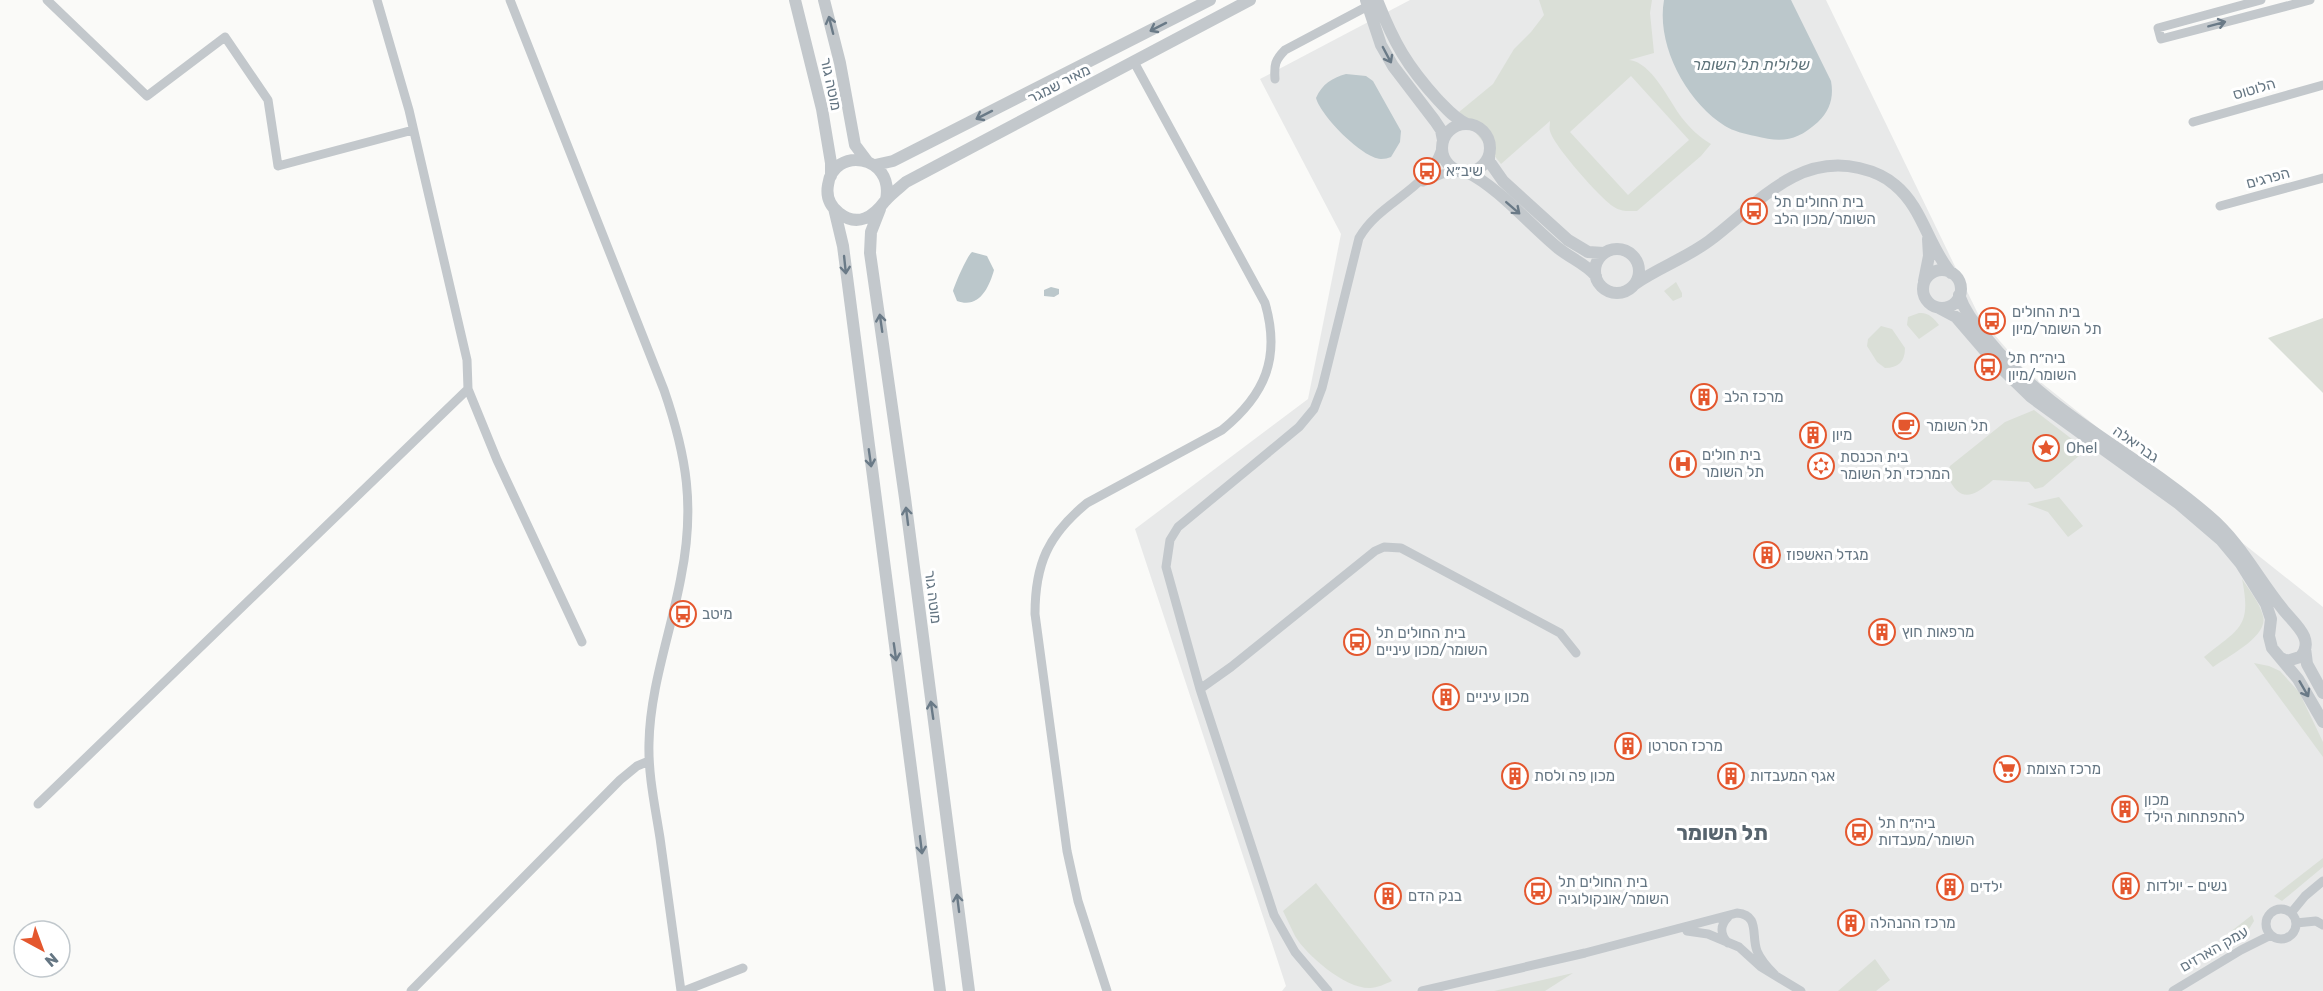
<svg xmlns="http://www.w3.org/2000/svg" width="2323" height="991" viewBox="0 0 2323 991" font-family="Rubik,'Noto Sans Hebrew',sans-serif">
  <rect width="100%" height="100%" fill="#fafaf8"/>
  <path fill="#e8e9e9" d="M1410,0H1826L1980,318L2024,369L2323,607V991H1282L1286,986L1135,529L1308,399L1341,234L1260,79Z"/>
  <path fill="#dadfd7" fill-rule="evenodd" d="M1539,0H1652L1650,13L1654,53L1629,60C1652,62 1669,101 1682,118C1691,129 1699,137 1711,144L1701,156L1637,211C1629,211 1622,212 1614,207C1601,199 1553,145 1550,131C1549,128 1550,125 1550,121L1501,164L1459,112L1493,84L1514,49L1531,32L1544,15ZM1631,76L1689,140L1628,195L1570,132Z
    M1676,282L1682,293V297L1673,301L1664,291Z
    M1919,313C1928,312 1934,318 1939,325L1919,339L1907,325L1908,317Z
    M2323,318V393L2268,338Z
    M1881,326L1892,329L1905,348C1905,362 1898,368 1885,368L1877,362L1867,346L1868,339Z
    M2034,410L2081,446L2080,455L2043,487L2035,489L2029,482L1993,480C1973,497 1960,504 1947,475L1950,466L2005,422Z
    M2059,497L2083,526L2068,537L2048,512L2027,504Z
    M2242,579C2249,590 2260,603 2263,616C2269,636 2227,657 2213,667L2204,657C2239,628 2252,628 2242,579Z
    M2254,663L2269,666L2280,671L2299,692L2323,742V757Z
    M2323,858V867L2282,901L2274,896Z
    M1316,883L1392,981C1385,984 1377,988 1370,988C1346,989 1307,956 1295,936C1291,928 1287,919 1283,911Z
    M2252,915L2254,921L2246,934L2231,944L2225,936Z
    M1875,959L1890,980L1876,991H1838Z
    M1573,973L1545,991H1494Z"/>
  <path fill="#bbc7cb" d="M1664,0H1791L1831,81C1834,97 1830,111 1818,122C1797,141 1782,143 1755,136C1745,134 1733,131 1725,126C1686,101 1656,45 1664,0Z
    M1346,74L1366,76L1373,81L1401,131L1400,142L1391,157C1388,158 1385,159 1381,159C1362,158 1321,116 1316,98C1322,84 1332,78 1346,74Z
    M972,252L987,256L994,270C989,288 979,309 957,301L953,291C955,284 967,256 972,252Z
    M1051,287L1059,289V294L1054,297L1044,296V290Z"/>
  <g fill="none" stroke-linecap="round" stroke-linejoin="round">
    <path stroke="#c3c8cc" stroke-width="9" d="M47,0L147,96L225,37L268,100L278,166L413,130
      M377,0L409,110L467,360L468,389L497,460L582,642
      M510,0L664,390C687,457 695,507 681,577C671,632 650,687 649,743C648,774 655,806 660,838C667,889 674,940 681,991
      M2261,0L2158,28L2161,39L2310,0
      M1275,79C1274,65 1275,60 1285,50L1368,6
      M2193,122L2323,85
      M1423,182L1442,174L1463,172
      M2220,206L2323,178
      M1200,689L1231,667L1375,551L1384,547L1401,548L1560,633L1576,653
      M38,804L468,389
      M2266 924a15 15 0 1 1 30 0a15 15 0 1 1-30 0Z
      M2291,913L2305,896L2323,881
      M2296,923L2316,921L2323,925
      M1687,931L1708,934L1739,947L1761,967L1801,991
      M1728,943C1720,935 1720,925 1728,917
      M411,991L620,780L637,766L649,761
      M684,991L743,968
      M1107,991L1078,901L1067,851L1035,614C1035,564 1048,535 1087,503L1222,430C1265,395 1281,358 1265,303L1134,62
      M1328,991L1295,952L1274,915L1200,689L1166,567L1170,540L1178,527L1299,427L1314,409L1322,388L1359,238C1380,201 1427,191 1441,149
      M1422,991L1585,953L1737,913C1760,915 1751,935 1757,951C1761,961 1768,968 1775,975
      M2173,991L2241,950L2271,935"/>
    <path stroke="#c3c8cc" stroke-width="12" d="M795,0L822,109L831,163V176
      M824,0L840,63L855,145L867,161
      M1366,0L1381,45L1393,66L1435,121L1441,130L1443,140
      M1377,0C1394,43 1407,66 1438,100C1447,109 1455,119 1467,124
      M1442 148a24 24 0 1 1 48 0a24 24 0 1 1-48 0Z
      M1489,155V161L1503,181L1568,240L1588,252L1604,253
      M875,165L893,161L1210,0
      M1467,172C1498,187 1530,225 1558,248C1570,258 1586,264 1596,276
      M886,200C895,154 833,146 828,185C826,196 830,206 839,213C858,228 874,216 885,201C891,194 899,188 906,182L1250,0
      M834,208L843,246L940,991
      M880,209L871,232L870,253L905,498L969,991
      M1595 271a22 22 0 1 1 44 0a22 22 0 1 1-44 0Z
      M1923 289a19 19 0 1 1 38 0a19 19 0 1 1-38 0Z
      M1924,281L1929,256L1928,239
      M1635,284C1658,268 1686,258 1709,241C1754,208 1795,153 1859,168C1872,171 1885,176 1895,185C1923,208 1928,246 1951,273
      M1959,295C1965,313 1977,326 1989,341C2049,415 2138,454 2209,516C2240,542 2257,577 2282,608C2292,622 2317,639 2300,657L2287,661L2281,658
      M1939,308L1956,317L1993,360L2031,397L2179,504L2221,540L2241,564L2266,604L2271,619L2269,636L2272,648L2298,679L2323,722
      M2305,648L2307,664L2323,693"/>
  </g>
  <defs><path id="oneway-shaft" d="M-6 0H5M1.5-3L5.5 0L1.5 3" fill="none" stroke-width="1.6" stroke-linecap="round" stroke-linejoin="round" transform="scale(1.5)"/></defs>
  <g stroke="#6a7a87">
    <use href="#oneway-shaft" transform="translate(2217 24) rotate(-15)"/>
    <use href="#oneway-shaft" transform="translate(831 25) rotate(-104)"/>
    <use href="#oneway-shaft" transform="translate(1158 27) rotate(153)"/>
    <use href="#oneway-shaft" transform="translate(1387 55) rotate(62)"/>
    <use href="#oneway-shaft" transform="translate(984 115) rotate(153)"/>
    <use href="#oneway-shaft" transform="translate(1513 208) rotate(41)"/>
    <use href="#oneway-shaft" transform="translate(845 265) rotate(84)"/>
    <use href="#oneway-shaft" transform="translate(881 323) rotate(-98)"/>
    <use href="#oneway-shaft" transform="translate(870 458) rotate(82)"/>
    <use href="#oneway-shaft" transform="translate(907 516) rotate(-97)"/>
    <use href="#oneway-shaft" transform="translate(895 652) rotate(82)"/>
    <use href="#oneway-shaft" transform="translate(2304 689) rotate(60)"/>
    <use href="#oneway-shaft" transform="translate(932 710) rotate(-98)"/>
    <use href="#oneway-shaft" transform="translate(921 845) rotate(83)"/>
    <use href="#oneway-shaft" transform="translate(958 903) rotate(-97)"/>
  </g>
  <defs>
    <symbol id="bus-ring" viewBox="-11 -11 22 22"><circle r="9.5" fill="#fff" stroke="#e4572e" stroke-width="1.5"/><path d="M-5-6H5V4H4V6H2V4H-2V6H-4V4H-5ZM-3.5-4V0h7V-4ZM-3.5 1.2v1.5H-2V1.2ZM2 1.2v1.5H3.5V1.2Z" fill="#e4572e"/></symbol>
    <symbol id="building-ring" viewBox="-11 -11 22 22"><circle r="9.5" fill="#fff" stroke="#e4572e" stroke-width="1.5"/><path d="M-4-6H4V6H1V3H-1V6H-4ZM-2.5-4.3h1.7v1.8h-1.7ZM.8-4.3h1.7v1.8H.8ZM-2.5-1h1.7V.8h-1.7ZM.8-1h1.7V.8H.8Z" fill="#e4572e"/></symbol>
    <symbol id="cafe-ring" viewBox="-11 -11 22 22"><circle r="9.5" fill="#fff" stroke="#e4572e" stroke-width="1.5"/><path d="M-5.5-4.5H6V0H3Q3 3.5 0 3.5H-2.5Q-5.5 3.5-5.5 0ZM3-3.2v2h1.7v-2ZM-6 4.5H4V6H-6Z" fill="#e4572e"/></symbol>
    <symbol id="sight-ring" viewBox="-11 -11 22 22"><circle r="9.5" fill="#fff" stroke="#e4572e" stroke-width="1.5"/><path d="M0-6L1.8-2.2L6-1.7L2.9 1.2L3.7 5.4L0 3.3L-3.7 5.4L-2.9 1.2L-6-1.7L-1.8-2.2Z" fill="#e4572e"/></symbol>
    <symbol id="hospital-ring" viewBox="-11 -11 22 22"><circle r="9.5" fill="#fff" stroke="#e4572e" stroke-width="1.5"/><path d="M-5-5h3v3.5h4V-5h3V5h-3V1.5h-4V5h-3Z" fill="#e4572e"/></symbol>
    <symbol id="synagogue-ring" viewBox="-11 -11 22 22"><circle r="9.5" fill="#fff" stroke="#e4572e" stroke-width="1.5"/><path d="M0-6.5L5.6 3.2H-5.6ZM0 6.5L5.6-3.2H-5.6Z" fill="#e4572e"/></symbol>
    <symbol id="supermarket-ring" viewBox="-11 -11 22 22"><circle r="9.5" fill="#fff" stroke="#e4572e" stroke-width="1.5"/><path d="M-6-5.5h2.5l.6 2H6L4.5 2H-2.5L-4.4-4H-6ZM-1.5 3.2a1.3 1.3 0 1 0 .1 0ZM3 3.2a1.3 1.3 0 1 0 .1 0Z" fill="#e4572e"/></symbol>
  </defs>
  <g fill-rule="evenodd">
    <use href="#bus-ring" x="1412" y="156" width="30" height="30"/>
    <use href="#bus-ring" x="1739" y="196" width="30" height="30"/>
    <use href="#bus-ring" x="1977" y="306" width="30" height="30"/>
    <use href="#bus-ring" x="1973" y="352" width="30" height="30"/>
    <use href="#building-ring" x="1689" y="382" width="30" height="30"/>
    <use href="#cafe-ring" x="1891" y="411" width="30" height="30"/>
    <use href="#building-ring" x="1798" y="420" width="30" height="30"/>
    <use href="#sight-ring" x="2031" y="433" width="30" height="30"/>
    <use href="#hospital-ring" x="1668" y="449" width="30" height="30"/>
    <use href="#synagogue-ring" x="1806" y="451" width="30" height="30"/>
    <use href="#building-ring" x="1752" y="540" width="30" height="30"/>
    <use href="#bus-ring" x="668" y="599" width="30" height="30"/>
    <use href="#building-ring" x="1867" y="617" width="30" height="30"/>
    <use href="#bus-ring" x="1342" y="627" width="30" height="30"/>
    <use href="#building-ring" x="1431" y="682" width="30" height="30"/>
    <use href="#building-ring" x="1613" y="731" width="30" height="30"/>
    <use href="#supermarket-ring" x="1992" y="754" width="30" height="30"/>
    <use href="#building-ring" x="1500" y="761" width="30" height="30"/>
    <use href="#building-ring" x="1716" y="761" width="30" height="30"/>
    <use href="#building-ring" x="2110" y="794" width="30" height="30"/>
    <use href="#bus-ring" x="1844" y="817" width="30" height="30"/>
    <use href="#building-ring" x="2111" y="871" width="30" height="30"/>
    <use href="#building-ring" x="1935" y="872" width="30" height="30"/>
    <use href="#bus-ring" x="1523" y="876" width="30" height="30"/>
    <use href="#building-ring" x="1373" y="881" width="30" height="30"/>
    <use href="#building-ring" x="1836" y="908" width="30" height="30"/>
  </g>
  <g text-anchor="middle" stroke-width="6" stroke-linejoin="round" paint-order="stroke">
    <g font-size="15" fill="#657683" stroke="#fff">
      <text transform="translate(831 84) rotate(78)" y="5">מוטה גור</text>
      <text transform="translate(1059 84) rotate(-27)" y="5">מאיר שמגר</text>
      <text transform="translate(2254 89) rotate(-16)" y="5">הלוטוס</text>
      <text transform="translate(2268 178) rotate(-15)" y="5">הפרגים</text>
      <text transform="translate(2136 444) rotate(35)" y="5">גבריאלה</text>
      <text transform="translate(933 597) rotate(83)" y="5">מוטה גור</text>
      <text transform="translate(2214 949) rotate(-30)" y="5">עמק הארזים</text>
    </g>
    <g font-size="15" fill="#657683" stroke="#fff" text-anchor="start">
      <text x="1446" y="176">שיב״א</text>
      <text x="1774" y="207">בית החולים תל<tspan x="1774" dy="17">השומר/מכון הלב</tspan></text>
      <text x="2012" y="317">בית החולים<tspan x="2012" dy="17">תל השומר/מיון</tspan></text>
      <text x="2008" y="363">ביה״ח תל<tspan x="2008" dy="17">השומר/מיון</tspan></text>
      <text x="1724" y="402">מרכז הלב</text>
      <text x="1926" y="431">תל השומר</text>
      <text x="1832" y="440">מיון</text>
      <text x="2066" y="453">Ohel</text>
      <text x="1702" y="460">בית חולים<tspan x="1702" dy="17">תל השומר</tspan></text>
      <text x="1840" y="462">בית הכנסת<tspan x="1840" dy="17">המרכזי תל השומר</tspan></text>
      <text x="1786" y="560">מגדל האשפוז</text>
      <text x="702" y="619">מיטב</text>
      <text x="1902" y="637">מרפאות חוץ</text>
      <text x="1376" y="638">בית החולים תל<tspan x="1376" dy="17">השומר/מכון עיניים</tspan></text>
      <text x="1466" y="702">מכון עיניים</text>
      <text x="1648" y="751">מרכז הסרטן</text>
      <text x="2026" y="774">מרכז הצומת</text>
      <text x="1534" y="781">מכון פה ולסת</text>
      <text x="1750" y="781">אגף המעבדות</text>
      <text x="2144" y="805">מכון<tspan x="2144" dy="17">להתפתחות הילד</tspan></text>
      <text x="1878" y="828">ביה״ח תל<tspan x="1878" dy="17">השומר/מעבדות</tspan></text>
      <text x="1558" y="887">בית החולים תל<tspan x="1558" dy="17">השומר/אונקולוגיה</tspan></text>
      <text x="2146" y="891">נשים - יולדות</text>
      <text x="1970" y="892">ילדים</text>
      <text x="1408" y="901">בנק הדם</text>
      <text x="1870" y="928">מרכז ההנהלה</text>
    </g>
    <g font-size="16" font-style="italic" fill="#60757c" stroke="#fff">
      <text x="1751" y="70">שלולית תל השומר</text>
    </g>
    <g font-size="21" font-weight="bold" fill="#57646e" stroke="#fff">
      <text x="1722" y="840">תל השומר</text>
    </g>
  </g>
  <g transform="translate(42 949) rotate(139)"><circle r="28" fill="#ffffff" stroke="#c1c8cd" stroke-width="1.5"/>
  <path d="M0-4.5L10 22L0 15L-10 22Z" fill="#e4572e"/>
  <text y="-9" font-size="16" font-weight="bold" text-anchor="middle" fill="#657683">N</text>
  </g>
</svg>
